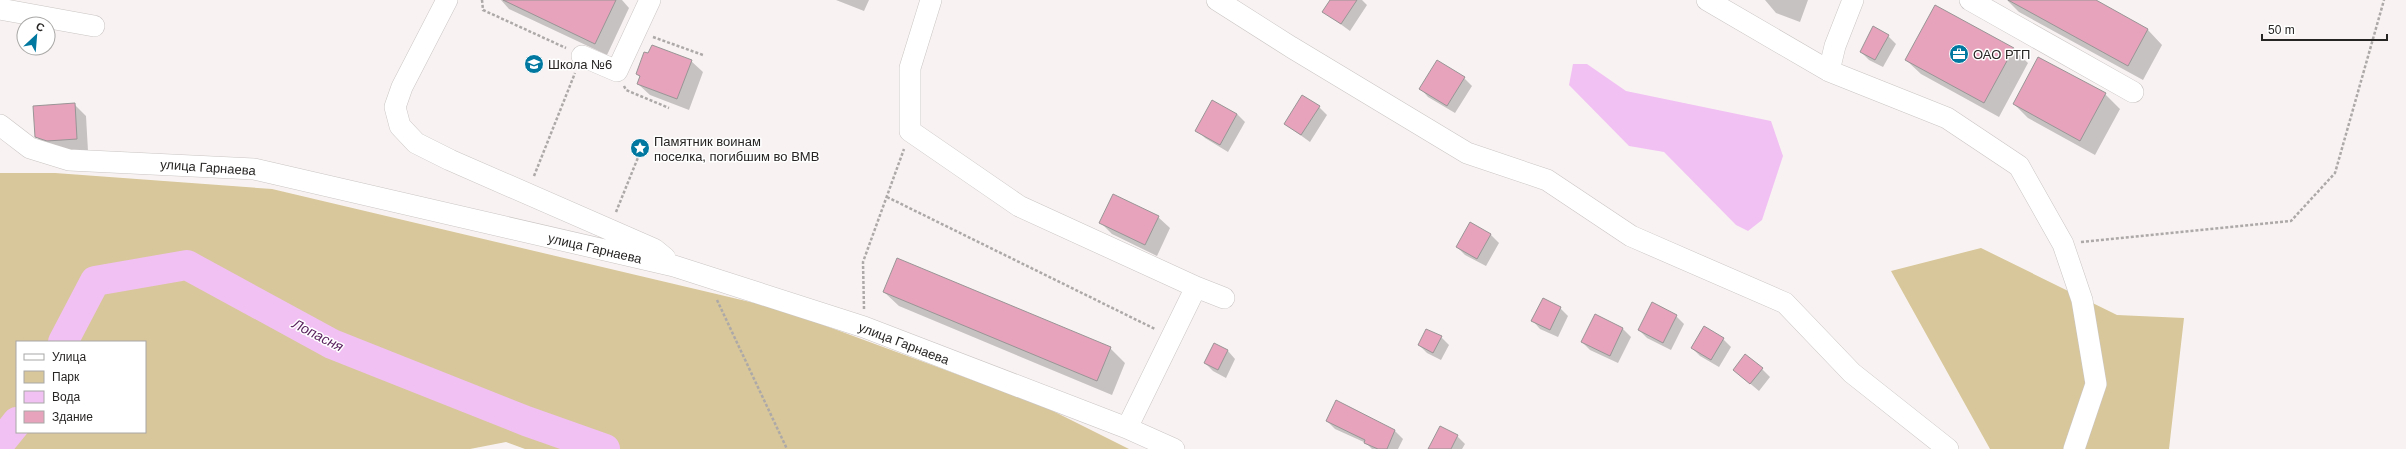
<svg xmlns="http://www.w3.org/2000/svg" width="2406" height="449" viewBox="0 0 2406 449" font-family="Arial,sans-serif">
  <rect width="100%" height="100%" fill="#f8f3f2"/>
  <path fill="#d8c79a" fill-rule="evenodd" d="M0,173H55L272,189L780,309L1043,406L1129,449H525L506,442L470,449H0ZM17,342H145V432H17Z
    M1981,248L2117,315L2184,318L2169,449H1990L1891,271Z"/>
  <path fill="#f1c1f3" d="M1573,64H1587L1626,91L1771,121L1783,156L1762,220L1748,231L1736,225L1664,152L1629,146L1569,85Z"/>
  <path fill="#0003" d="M501,0H622L629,8L607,55L509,9Z
    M836,0H869L864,11Z
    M1331,0H1362L1367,5L1350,31L1324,12Z
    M1765,0H1808L1800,22L1776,13Z
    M2007,0H2094L2148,30L2162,45L2143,80L2019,12Z
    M1888,36L1896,44L1883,67L1869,60L1861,52Z
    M2013,49L2028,63L1999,117L1921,74L1906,60Z
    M2039,58L2105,94L2120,109L2095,155L2028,118L2014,104Z
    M691,61L703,72L689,110L650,95L638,84L640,77L637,74Z
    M1464,78L1472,86L1455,113L1428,97L1421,89Z
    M74,104L86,116L88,151L60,152L48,148L36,136Z
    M1319,107L1327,115L1310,142L1285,124Z
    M1237,114L1245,122L1228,152L1205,138L1197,130Z
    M1158,217L1170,228L1157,256L1112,234L1100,222Z
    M1470,224L1491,235L1499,243L1486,266L1465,255L1457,247Z
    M897,260L1110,348L1125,363L1112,395L899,306L884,292Z
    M1560,308L1568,316L1558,337L1540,329L1533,321Z
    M1595,315L1623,329L1631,337L1618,363L1590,350L1582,342Z
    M1676,316L1684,324L1671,350L1647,338L1639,330Z
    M1441,337L1449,345L1441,360L1427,353L1419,345Z
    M1723,339L1731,347L1719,367L1700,356L1692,348Z
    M1214,345L1228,351L1235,359L1226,378L1213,371L1205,363Z
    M1762,369L1770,377L1759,391L1734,370Z
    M1336,401L1395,431L1403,439L1398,449H1372L1366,443L1335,429L1327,421Z
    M1457,436L1465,444L1462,449H1430Z"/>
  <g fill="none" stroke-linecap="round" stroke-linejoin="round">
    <path stroke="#f1c1f3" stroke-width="30" d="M63,342L95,281L187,265L332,344L526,421L605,449
      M0,443L17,422"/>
  </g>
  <path fill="#e7a3bb" stroke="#999596" d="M503,0H616L595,44Z
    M1330,0H1357L1341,24L1322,12Z
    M2008,0H2096L2148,29L2128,66Z
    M1935,5L2014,48L1984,103L1905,60Z
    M1873,26L1889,35L1875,60L1860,52Z
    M652,45L692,60L677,99L637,84L640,76L636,74L644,52L648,53Z
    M2038,57L2106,93L2080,141L2013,104Z
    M1437,60L1465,77L1447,106L1419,89Z
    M1302,95L1320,106L1301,135L1284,124Z
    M1212,100L1237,114L1220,145L1195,131Z
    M75,103L77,139L47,141L35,137L33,106Z
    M1113,194L1159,216L1145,245L1099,223Z
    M1470,222L1491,234L1477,259L1456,247Z
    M897,258L1111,347L1097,381L883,292Z
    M1543,298L1561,307L1550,330L1531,321Z
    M1652,302L1677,315L1663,343L1638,330Z
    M1595,314L1623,328L1610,356L1581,342Z
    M1704,326L1724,338L1711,360L1691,348Z
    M1426,329L1442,336L1433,353L1418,345Z
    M1214,343L1228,350L1218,370L1204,363Z
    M1745,354L1763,368L1750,384L1733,370Z
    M1336,400L1395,430L1387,449H1378L1364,443L1365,440L1326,421Z
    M1440,426L1458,435L1451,449H1428Z"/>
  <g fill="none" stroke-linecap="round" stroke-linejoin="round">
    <defs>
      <path id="minor" d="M447,0L402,87L395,107L400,126L416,143L450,160L654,249L665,258
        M931,0L910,68V131L1019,206L1196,287L1127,428
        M1217,0L1291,47L1467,153L1547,180L1631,236L1785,303L1852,373L1948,449
        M1707,0L1829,71L1947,118L2019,166L2063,244L2082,300L2096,384L2074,449
        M1970,0L2133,92
        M0,9L94,26
        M582,56L617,71L650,0
        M1829,71L1835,46L1853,0
        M0,125L30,148L69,160L254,169L674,266L864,327L1127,428L1174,449
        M1196,287L1224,298"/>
    </defs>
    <use href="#minor" stroke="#cac5c4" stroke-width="22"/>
    <path stroke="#ada9a8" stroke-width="2.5" stroke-dasharray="3 2" stroke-linecap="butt" d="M482,0L483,10L566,48
      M653,37L703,55
      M624,86L626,90L669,108
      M534,176L575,73
      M887,197L1155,329
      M616,212L639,155
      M2081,242L2291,221L2335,173L2384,0
      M717,300L787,449
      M864,309L863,262L904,149"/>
    <use href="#minor" stroke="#fff" stroke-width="21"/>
  </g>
  <defs>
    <symbol id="office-disc" viewBox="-11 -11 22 22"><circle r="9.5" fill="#0078a0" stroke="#fff"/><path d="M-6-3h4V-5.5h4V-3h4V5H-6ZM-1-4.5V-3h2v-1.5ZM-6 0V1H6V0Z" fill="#fff"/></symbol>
    <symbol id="school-disc" viewBox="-11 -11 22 22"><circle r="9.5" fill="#0078a0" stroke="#fff"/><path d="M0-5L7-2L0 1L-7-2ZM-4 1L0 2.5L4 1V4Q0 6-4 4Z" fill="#fff"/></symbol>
    <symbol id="sight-disc" viewBox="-11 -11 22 22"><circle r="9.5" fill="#0078a0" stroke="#fff"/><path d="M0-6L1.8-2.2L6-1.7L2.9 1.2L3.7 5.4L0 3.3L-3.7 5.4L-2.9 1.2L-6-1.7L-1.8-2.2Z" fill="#fff"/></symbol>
  </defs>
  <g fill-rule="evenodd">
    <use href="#office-disc" x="1948" y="43" width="22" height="22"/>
    <use href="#school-disc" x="523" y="53" width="22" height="22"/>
    <use href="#sight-disc" x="629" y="137" width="22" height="22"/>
  </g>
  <g text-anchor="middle" stroke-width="3" stroke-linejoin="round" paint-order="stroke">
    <g font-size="13" fill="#272524" stroke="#fff" text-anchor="start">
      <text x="1973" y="59">ОАО РТП</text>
      <text x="548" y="69">Школа №6</text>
      <text x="654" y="146">Памятник воинам<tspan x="654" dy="15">поселка, погибшим во ВМВ</tspan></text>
    </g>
    <g font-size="13" fill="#272524" stroke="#fff">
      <text transform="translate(208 167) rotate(4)" y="5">улица Гарнаева</text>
      <text transform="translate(595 248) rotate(13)" y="5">улица Гарнаева</text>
      <text transform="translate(904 343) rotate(21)" y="5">улица Гарнаева</text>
    </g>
    <g font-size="14" font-style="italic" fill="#5b235f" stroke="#fff">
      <text transform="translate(318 335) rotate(27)" y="5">Лопасня</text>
    </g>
  </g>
  <rect x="16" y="341" width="130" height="92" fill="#ffffff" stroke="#a9a8a7"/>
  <rect x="24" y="354" width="20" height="6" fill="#ffffff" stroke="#a9a8a7"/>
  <text x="52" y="361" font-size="12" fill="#272524">Улица</text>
  <rect x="24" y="371" width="20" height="12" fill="#d8c79a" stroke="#a9a8a7"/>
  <text x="52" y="381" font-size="12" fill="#272524">Парк</text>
  <rect x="24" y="391" width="20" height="12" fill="#f1c1f3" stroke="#a9a8a7"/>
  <text x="52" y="401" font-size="12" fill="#272524">Вода</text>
  <rect x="24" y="411" width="20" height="12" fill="#e7a3bb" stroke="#a9a8a7"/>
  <text x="52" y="421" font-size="12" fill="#272524">Здание</text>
  <g transform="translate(36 36) rotate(26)"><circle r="19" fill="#ffffff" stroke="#a9a8a7"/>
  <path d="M0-3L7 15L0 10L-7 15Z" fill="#0078a0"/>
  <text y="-6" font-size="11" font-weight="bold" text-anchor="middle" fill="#272524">С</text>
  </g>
  <path d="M2262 34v6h125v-6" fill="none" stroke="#272524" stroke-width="2"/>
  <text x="2268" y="34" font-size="12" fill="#272524" stroke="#ffffff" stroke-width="3" paint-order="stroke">50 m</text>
</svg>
